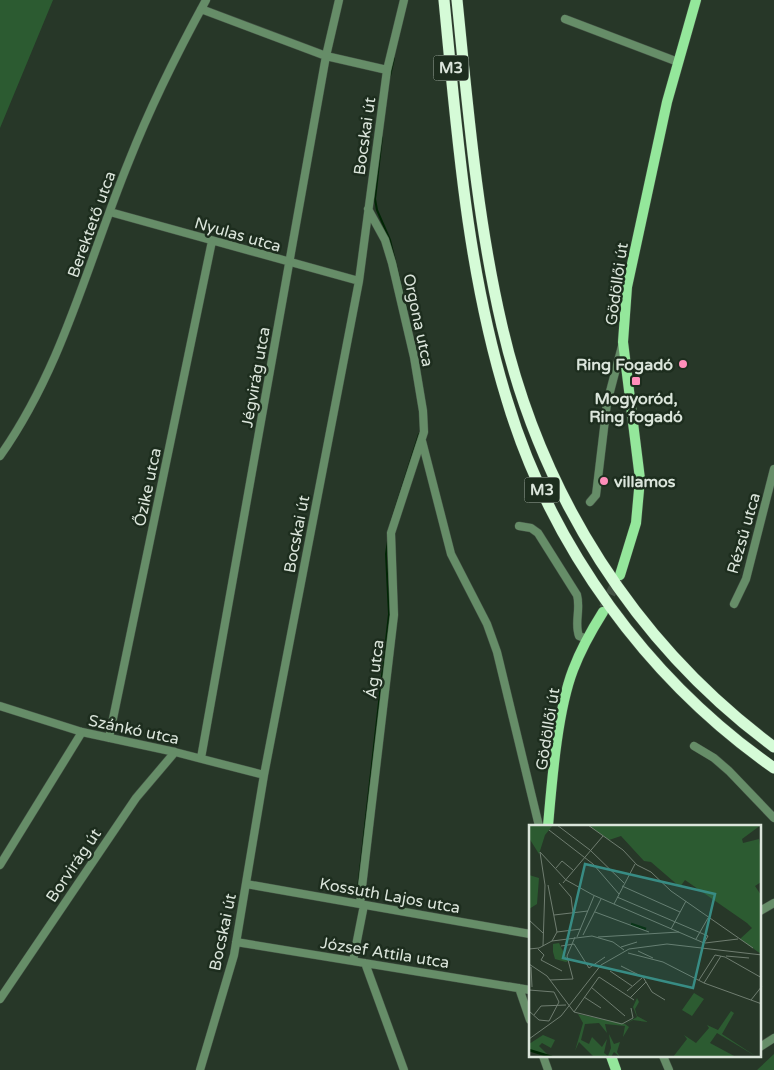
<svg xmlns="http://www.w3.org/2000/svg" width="774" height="1070" viewBox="0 0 774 1070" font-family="'Varela Round',sans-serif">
  <rect width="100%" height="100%" fill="#273728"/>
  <path fill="#2c5b31" d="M0,0H53L0,128Z
    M774,1054V1070H757Z"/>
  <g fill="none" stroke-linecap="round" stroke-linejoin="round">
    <path stroke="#002604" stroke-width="2" d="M390,76L394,58
      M382,137L375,199L377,210L390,240L407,310
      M391,522L419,434
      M357,897L389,614L386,554L388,541"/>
    <path stroke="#425143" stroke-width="10" stroke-dasharray="10 5" stroke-linecap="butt" d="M604,608L618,578"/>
    <defs>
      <path id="minor" d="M201,9L326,56L387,70
        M565,19L678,62
        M110,212L359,281
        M422,441L451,554L487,624L497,652L539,826
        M0,456C63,367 88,261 129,161C151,105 177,53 206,0
        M590,502L596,495L607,403L622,346
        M519,526L531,528L538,533L577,595C581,609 574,623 579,636L587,639
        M734,604L746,579L774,469
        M0,706L82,732L175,752L264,775
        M109,738L212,241
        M694,746L714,758L729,771L774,818
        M201,758L326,56L339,0
        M0,865L82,732
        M246,884L530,934
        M360,904L394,615L391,533L424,432L423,411L414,357L392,263L385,240L368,209
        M760,911L774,903
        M236,942L530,990
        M353,961L364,905
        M365,963L404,1070
        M519,988L530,1020
        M0,999L136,798L175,752
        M760,1047L774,1038
        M543,1056L548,1070
        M663,1056L669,1070
        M200,1070L234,955L264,775L359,281L387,70L404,0"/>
      <path id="major" d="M620,575L636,523L640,479L623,342L627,287L667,102L696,0
        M548,826C552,781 557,712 573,670C581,649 591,631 603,612
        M611,1056L616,1070"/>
      <path id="highway" d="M444,0C457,134 467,271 507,400C551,547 648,680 774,768
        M457,0C468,109 477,219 502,326C541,495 635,644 774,747"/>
    </defs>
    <use href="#minor" stroke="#445345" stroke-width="9"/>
    <use href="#major" stroke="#445345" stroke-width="11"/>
    <use href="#highway" stroke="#445345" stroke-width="12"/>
    <use href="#minor" stroke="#668d68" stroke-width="8"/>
    <use href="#major" stroke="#94e79b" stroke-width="10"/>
    <use href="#highway" stroke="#d5fbd7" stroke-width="11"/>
  </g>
  <g fill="#ff8eba" stroke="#1d2d1e" stroke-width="2">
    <circle cx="683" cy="364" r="5"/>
    <rect x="631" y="376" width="10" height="10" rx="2.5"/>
    <circle cx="604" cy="481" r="5"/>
  </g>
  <g text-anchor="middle" stroke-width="5" stroke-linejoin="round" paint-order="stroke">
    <g fill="#1d2d1e" stroke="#a2aea2" stroke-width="1">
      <rect x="433.5" y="55.5" width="35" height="25" rx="4"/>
      <rect x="524.5" y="477.5" width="35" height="25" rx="4"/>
    </g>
    <g font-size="15" font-weight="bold" fill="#dbe5db">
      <text x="451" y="73">M3</text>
      <text x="542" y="495">M3</text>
    </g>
    <g font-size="16" fill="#dbe5db" stroke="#1d2d1e">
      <text transform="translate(364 136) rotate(-82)" y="6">Bocskai út</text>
      <text transform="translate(91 224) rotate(-70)" y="6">Berektető utca</text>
      <text transform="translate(238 234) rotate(16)" y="6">Nyulas utca</text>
      <text transform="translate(616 284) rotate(-82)" y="6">Gödöllői út</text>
      <text transform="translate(419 320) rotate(78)" y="6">Orgona utca</text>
      <text transform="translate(255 377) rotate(-80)" y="6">Jégvirág utca</text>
      <text transform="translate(147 487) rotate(-78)" y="6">Őzike utca</text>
      <text transform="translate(743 533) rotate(-74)" y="6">Rézsű utca</text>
      <text transform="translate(296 534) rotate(-79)" y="6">Bocskai út</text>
      <text transform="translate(374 669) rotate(-83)" y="6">Ág utca</text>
      <text transform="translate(134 729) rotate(12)" y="6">Szánkó utca</text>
      <text transform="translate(547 729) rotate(-81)" y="6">Gödöllői út</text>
      <text transform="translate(73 865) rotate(-56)" y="6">Borvirág út</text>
      <text transform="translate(390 895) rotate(10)" y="6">Kossuth Lajos utca</text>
      <text transform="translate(222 932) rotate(-78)" y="6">Bocskai út</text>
      <text transform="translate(385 952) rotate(9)" y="6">József Attila utca</text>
    </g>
    <g font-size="16" font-weight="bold" fill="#dbe5db" stroke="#1d2d1e" text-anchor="end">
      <text x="673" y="370">Ring Fogadó</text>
      <text x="636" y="404" text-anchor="middle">Mogyoród,<tspan x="636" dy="18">Ring fogadó</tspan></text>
      <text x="614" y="487" text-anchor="start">villamos</text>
    </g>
  </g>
  <g transform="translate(529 825)">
    <rect width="232" height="232" fill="#273728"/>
    <path d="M0,0H24L16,10L10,29L0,13ZM59,0H232L213,14L214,18L230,14L232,26V57L226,61L232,70V129L211,114L223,103L218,98L156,55L151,62L122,37L115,36L92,11L80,15ZM0,50L10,53L8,79L0,84ZM30,118L39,136L37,137L26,134L24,127V119ZM165,168L175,174L163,191L153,185ZM108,173L110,177L106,184L108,191L119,197L104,195L96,199L100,202L94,212L96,201L76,199L78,208L70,198L56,199L52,215L60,219L63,212L73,222L78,214L75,228L79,231L82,223L80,209L85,219L91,217L88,227L91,232L85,227L82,232H65L50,217L46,226L54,198L49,189L96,199L108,192L104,182ZM202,186L205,188L193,209L228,232L188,208L181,218L207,232H144L158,214L155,210L167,218L180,203L178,200L189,205ZM14,210L26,215L22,223L13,218L10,221L19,230L0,225V219Z" fill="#2c5b31"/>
    <path fill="none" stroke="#002604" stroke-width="2.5" d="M102,99L117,104M0,225L23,232"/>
    <path fill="none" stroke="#6f7d70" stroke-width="1" d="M28,0L61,25L95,58M59,0L94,25L108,40L122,47L142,66L224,123M20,5L64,39L90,69M11,27L37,55L64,70L175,118M11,27L16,60L14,121M27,43L33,36L44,45M30,58L42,72L44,88M34,58L74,11M19,60L28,107L23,116M93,61L151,87M88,72L179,111L175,118M85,79L106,39M66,87L120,107M25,90L59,86M0,95L14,108M142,104L157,76M28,107L52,104M54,110L72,74M48,112L65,71M69,112L150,107M167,114L179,93M176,118L209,114M32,121L45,119L60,143L76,132M92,122L108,117M0,124L10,123L23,116L63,111L84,117L95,125M9,124L15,130L12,135L33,146M109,126L124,133M99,128L134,137L175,158L233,179M197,131L220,133M0,139L18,151L45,187L93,199L104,193L102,183M92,141L114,152L123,167L136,175M2,142L3,162M81,146L103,161M21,155L44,154L38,131L46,112M170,155L186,130L196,132L233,153M175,158L192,131M62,162L96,191M0,165L25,167L30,177L20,196L10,195L0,186M98,166L113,153M55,172L72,183M101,173L117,157M222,175L233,161M45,187L70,152L105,175M5,190L12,181L37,180M0,214L32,191L72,140L100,124L138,119L233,130"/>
    <path fill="#388c84" fill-opacity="0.15" stroke="#388c84" stroke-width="2.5" d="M56,39L186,69L164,163L34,133Z"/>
    <rect width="232" height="232" fill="none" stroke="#dbe5db" stroke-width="2.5"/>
  </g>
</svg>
